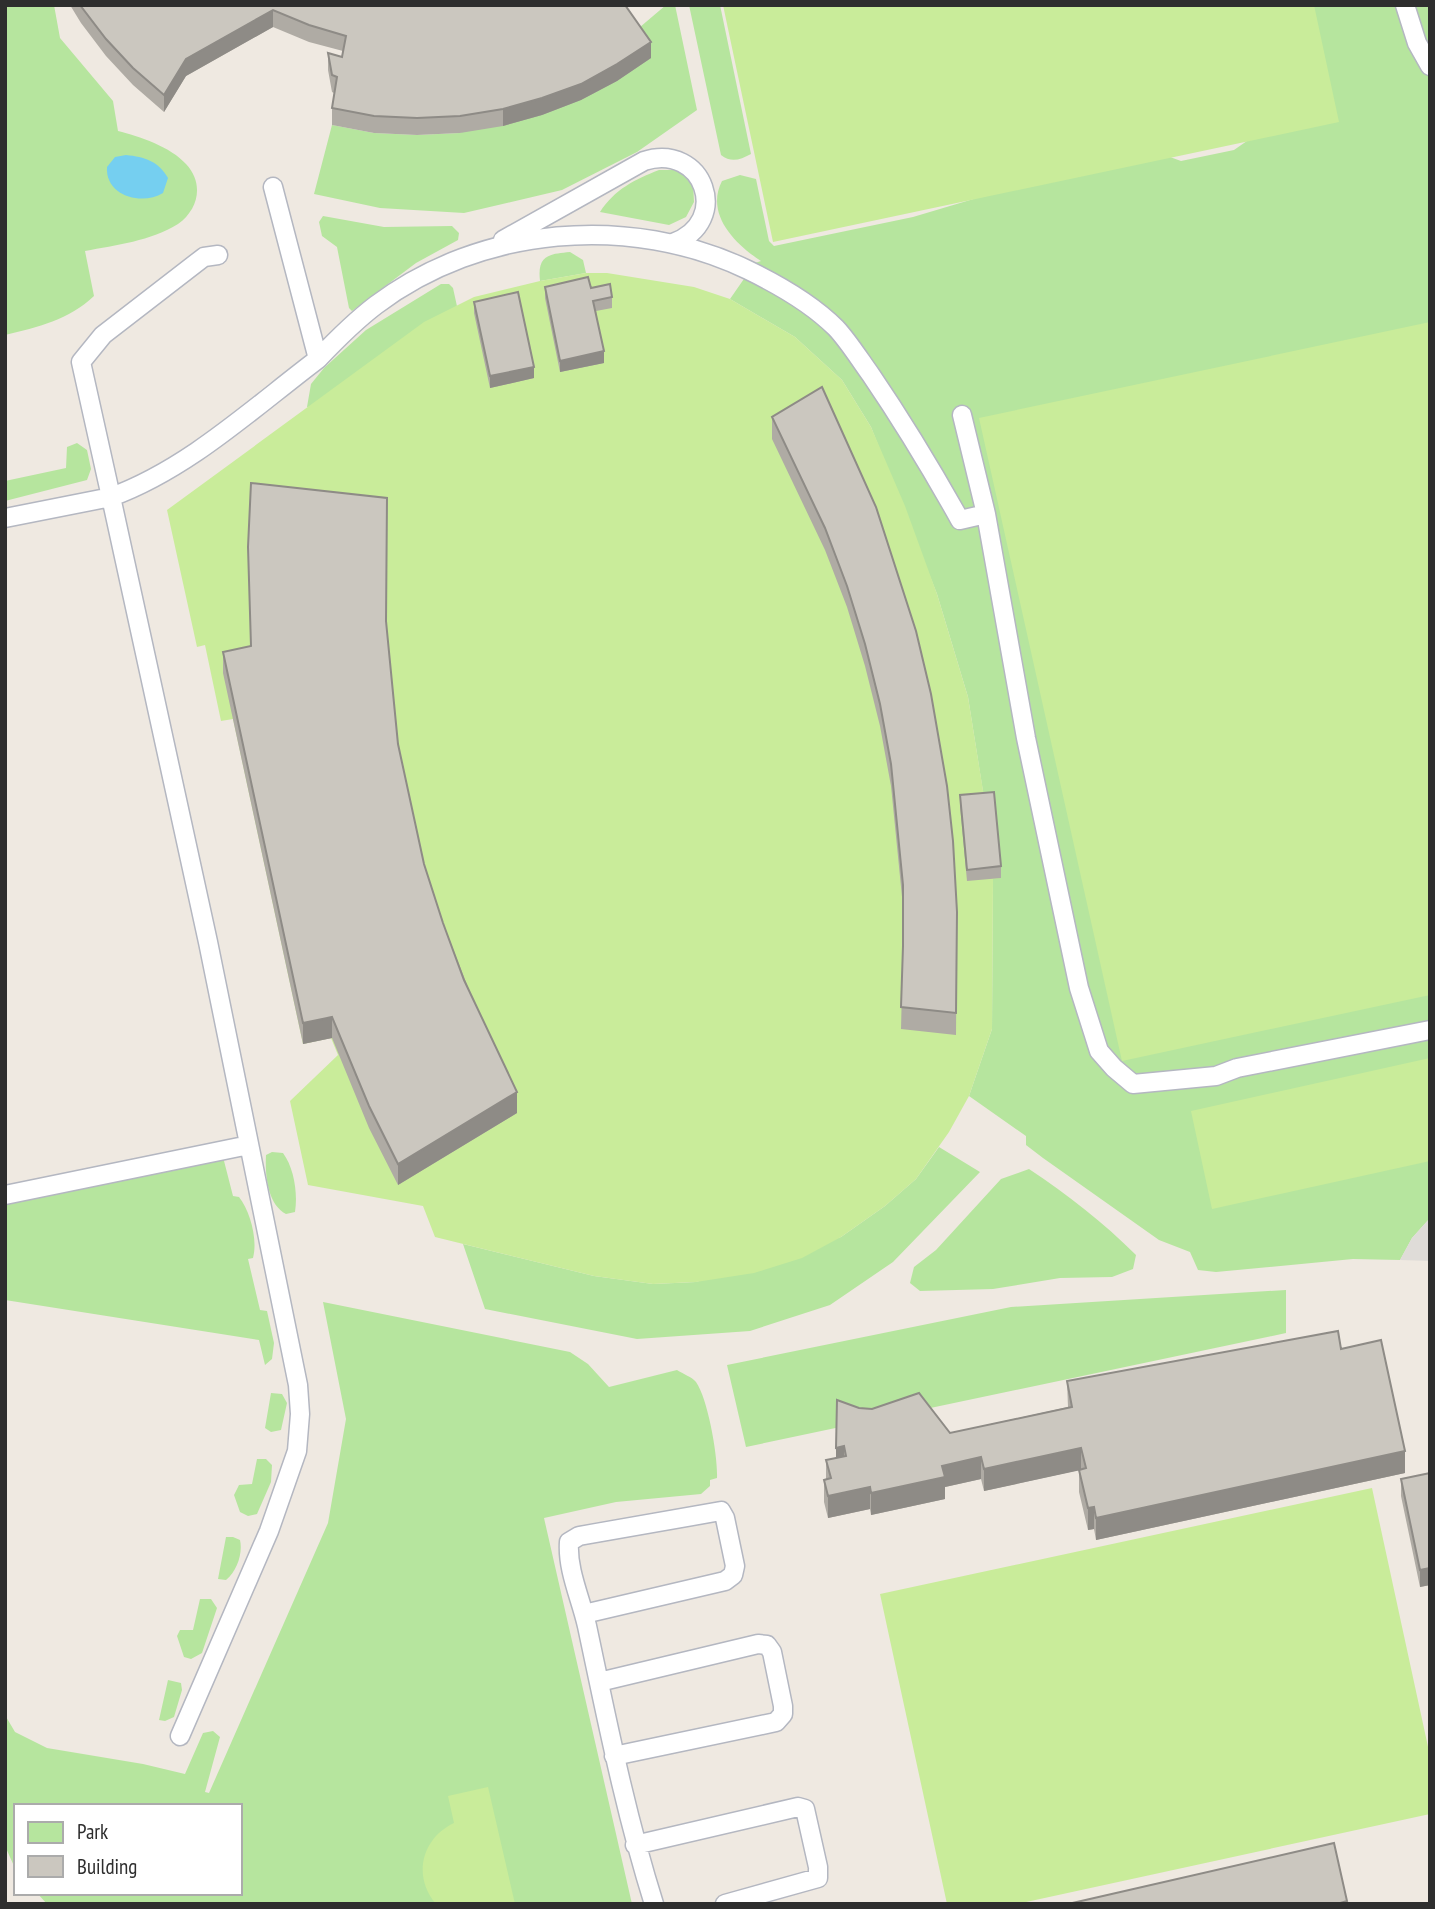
<svg xmlns="http://www.w3.org/2000/svg" width="1435" height="1909" viewBox="0 0 1435 1909" font-family="'PT Sans Narrow',sans-serif">
  <rect width="100%" height="100%" fill="#efe9e1"/>
  <path fill="#b6e59e" d="M5,5H54L60,38L113,101L118,131C139,136 171,147 186,164C204,183 199,209 178,224C151,241 116,245 85,251L94,296C69,320 38,327 5,335Z
    M666,5H675L697,110L637,152L562,190L464,213L380,208L314,194L332,125L374,133L417,135L460,133L633,33Z
    M689,5H720L751,154C740,160 731,163 721,155Z
    M1311,5H1430V1218L1412,1238L1400,1260L1353,1259L1216,1272L1198,1270L1190,1252L1159,1240L1043,1158L1026,1145V1136L969,1096L992,1029L993,878H1001L985,804L968,697L937,594L871,427L842,380L795,337L730,299L755,263L761,261C735,244 705,214 722,181L740,175L756,179L769,241L774,246L913,217L1145,148L1181,161L1234,150L1257,134Z
    M659,170H680L693,182L694,202L686,217L669,225L600,212C615,189 634,180 659,170Z
    M323,216L384,227L452,226L459,233L458,240L416,263L352,311L349,308L337,247L322,236L319,222Z
    M570,252L583,260L586,273L540,281C537,255 549,254 570,252Z
    M441,284H449L453,288L476,393L307,407L311,384L324,368L366,330Z
    M77,443L87,450L91,469L87,480L5,501V481L66,468L67,447Z
    M939,1147L980,1172L893,1262L830,1305L750,1331L637,1339L485,1309L463,1244L594,1276L653,1284L696,1282L841,1237L885,1206L916,1179Z
    M272,1152L283,1153C294,1168 298,1193 295,1212L286,1214C267,1204 265,1174 266,1155Z
    M223,1157L233,1196L239,1197C250,1211 258,1239 253,1258L248,1259L260,1310L267,1311L274,1343L272,1359L265,1365L259,1340L5,1300V1202Z
    M1029,1169C1068,1195 1103,1222 1136,1255L1133,1269L1112,1277L1060,1278L993,1289L920,1291L910,1283L914,1267L936,1250L1001,1179Z
    M1286,1290V1333L746,1447L727,1365L1011,1307Z
    M323,1302L570,1352L588,1364L609,1387L677,1370C683,1374 692,1377 696,1382C708,1399 718,1457 717,1478L710,1480V1486L701,1494L616,1502L544,1518L632,1904H47L37,1893H240V1806H16V1868L14,1866L5,1846V1715L15,1732L47,1748L143,1764L185,1774L203,1733L213,1731L220,1737L205,1792L209,1793L328,1523L346,1419Z
    M271,1393L282,1394L287,1403L281,1430L271,1432L265,1428Z
    M257,1459H266L272,1465L271,1482L257,1514L248,1516L240,1512L234,1495L239,1485L252,1484Z
    M226,1537H233L240,1540C243,1553 237,1571 226,1580L218,1579Z
    M200,1599H211L217,1608L202,1653L191,1659L184,1657L177,1636L180,1630H193Z
    M168,1680L181,1683L182,1690L174,1717L165,1721L159,1720Z"/>
  <path fill="#c9ec9a" d="M723,5H1314L1339,122L773,242Z
    M586,273H607L694,287L730,299L795,337L842,380L871,427L905,506L937,594L968,697L985,803L1001,878L993,879L992,1029L969,1096L949,1132L916,1179L885,1206L841,1237L802,1258L754,1273L696,1282L653,1284L594,1276L435,1237L423,1206L308,1185L290,1101L338,1055L331,1038L303,1044L233,719L221,721L205,645L197,647L167,510L424,322L474,297L540,281Z
    M1430,322V995L1122,1061L979,418Z
    M1430,1058V1161L1212,1209L1191,1111Z
    M1372,1488L1430,1756V1814L1017,1904H947L880,1594Z
    M488,1787L515,1904H436C412,1876 422,1838 454,1823L448,1796Z"/>
  <path fill="#dfdcd8" d="M1430,1218V1261L1400,1260L1412,1238Z"/>
  <path fill="#75cff0" d="M126,155C145,157 158,161 168,178L163,193C142,206 105,196 107,167L115,157Z"/>
  <g fill="none" stroke-linecap="round" stroke-linejoin="round">
    <defs>
      <path id="lane" d="M1405,5L1417,43L1430,66
        M503,240L644,161C704,142 732,222 673,243
        M218,255L204,257L103,335L81,362L111,497C188,469 253,408 318,359L273,187
        M318,359C336,340 355,321 376,305C481,226 630,213 748,270C779,285 812,304 836,328C849,342 860,360 871,375C903,422 932,470 960,520L986,514
        M962,415L986,514L1026,738L1079,988L1099,1051L1114,1068L1133,1084L1216,1076L1237,1068L1430,1030
        M5,518L111,497L208,942L298,1385L300,1414L297,1451L269,1531L180,1736
        M5,1195L249,1145
        M584,1614L725,1581L733,1575L735,1566L725,1518L721,1511L579,1536L569,1542C567,1570 581,1599 587,1626C607,1720 625,1812 654,1904
        M599,1682L758,1644L767,1645L772,1652L783,1706V1714L776,1722L614,1756
        M635,1845L798,1807L805,1809L818,1867V1878L725,1904"/>
    </defs>
    <use href="#lane" stroke="#b4b7c1" stroke-width="21"/>
    <use href="#lane" stroke="#fff" stroke-width="18"/>
  </g>
  <path fill="#afaba4" d="M70,5H625L651,58L617,81L581,100L542,115L503,126L460,133L417,135L374,133L332,125V108L334,93L332,92L328,70V53L342,57L343,51L309,42L273,27L186,76L164,112L133,85L106,56L81,23Z
    M545,287L591,288L612,297V308L596,311L604,363L560,372L545,298Z
    M474,302L534,378L490,388L474,313Z
    M822,387L957,912L956,1035L901,1029L903,950V907L891,786L880,726L865,666L847,607L825,550L772,439V417Z
    M248,547L386,624L398,744L424,864L443,923L517,1113L398,1185L369,1128L332,1038L303,1044L223,673V652L251,646Z
    M960,795L1001,866V878L967,881L960,806Z
    M1341,1349L1405,1473L1096,1540L1094,1529L1088,1530L1079,1492V1470L984,1491L981,1479L945,1487V1499L871,1515L870,1509L828,1518L824,1502V1480L826,1479V1460L836,1458L859,1408L950,1433L1068,1407L1067,1381Z
    M1430,1473V1585L1420,1587L1401,1496V1479Z"/>
  <path fill="#8e8b86" d="M273,10V27L186,76L164,112V95L186,59Z
    M651,42V58L617,81L581,100L542,115L503,126V109Z
    M604,351V363L560,372V361Z
    M534,367V378L490,388V376Z
    M332,1017V1038L303,1044V1023Z
    M517,1092V1113L398,1185V1164Z
    M844,1446V1468L836,1469V1448Z
    M1081,1448V1470L984,1491V1469Z
    M1405,1451V1473L1096,1540V1518Z
    M981,1457V1479L945,1487V1499L871,1515V1493L942,1466Z
    M870,1487V1509L828,1518V1496Z
    M1094,1507V1529L1088,1530V1508Z
    M1430,1568V1585L1420,1587V1570Z"/>
  <path fill="#cbc7bf" stroke="#8e8b86" stroke-width="2" d="M80,5H625L651,42L617,64L581,84L542,98L503,109L460,116L417,118L374,116L332,108L337,77L332,75L328,53L342,57L346,36L309,25L273,10L186,59L164,95L133,68L106,39Z
    M588,277L591,288L610,284L612,297L593,301L604,351L560,361L545,287Z
    M518,292L534,367L490,376L474,302Z
    M822,387L876,507L916,631L931,694L947,786L953,841L957,912L956,1013L901,1007L903,946V885L891,764L880,704L865,644L847,586L825,528L772,417Z
    M251,483L387,498L386,621L398,744L424,864L443,923L464,980L517,1092L398,1164L369,1106L332,1017L303,1023L223,652L251,646L248,547Z
    M994,792L1001,866L967,870L960,795Z
    M1338,1331L1341,1349L1381,1340L1405,1451L1096,1518L1094,1507L1088,1508L1079,1470L1086,1468L1081,1448L984,1469L981,1457L942,1466L945,1477L871,1493L870,1487L828,1496L824,1480L831,1478L826,1460L846,1456L844,1446L836,1448L837,1400L859,1408L872,1409L919,1393L950,1433L1072,1407L1067,1381Z
    M1430,1473V1568L1420,1570L1401,1479Z
    M1334,1843L1347,1901L1337,1904H1068Z"/>
  <rect width="1435" height="1909" fill="none" stroke="#2e2e2e" stroke-width="14"/>
  <rect x="14" y="1804" width="228" height="91" fill="#ffffff" stroke="#ababab" stroke-width="2"/>
  <rect x="28" y="1822" width="35" height="21" fill="#b6e59e" stroke="#ababab" stroke-width="2"/>
  <text x="77" y="1839" font-size="21" fill="#2e2e2e">Park</text>
  <rect x="28" y="1856" width="35" height="21" fill="#cbc7bf" stroke="#ababab" stroke-width="2"/>
  <text x="77" y="1874" font-size="21" fill="#2e2e2e">Building</text>
</svg>
